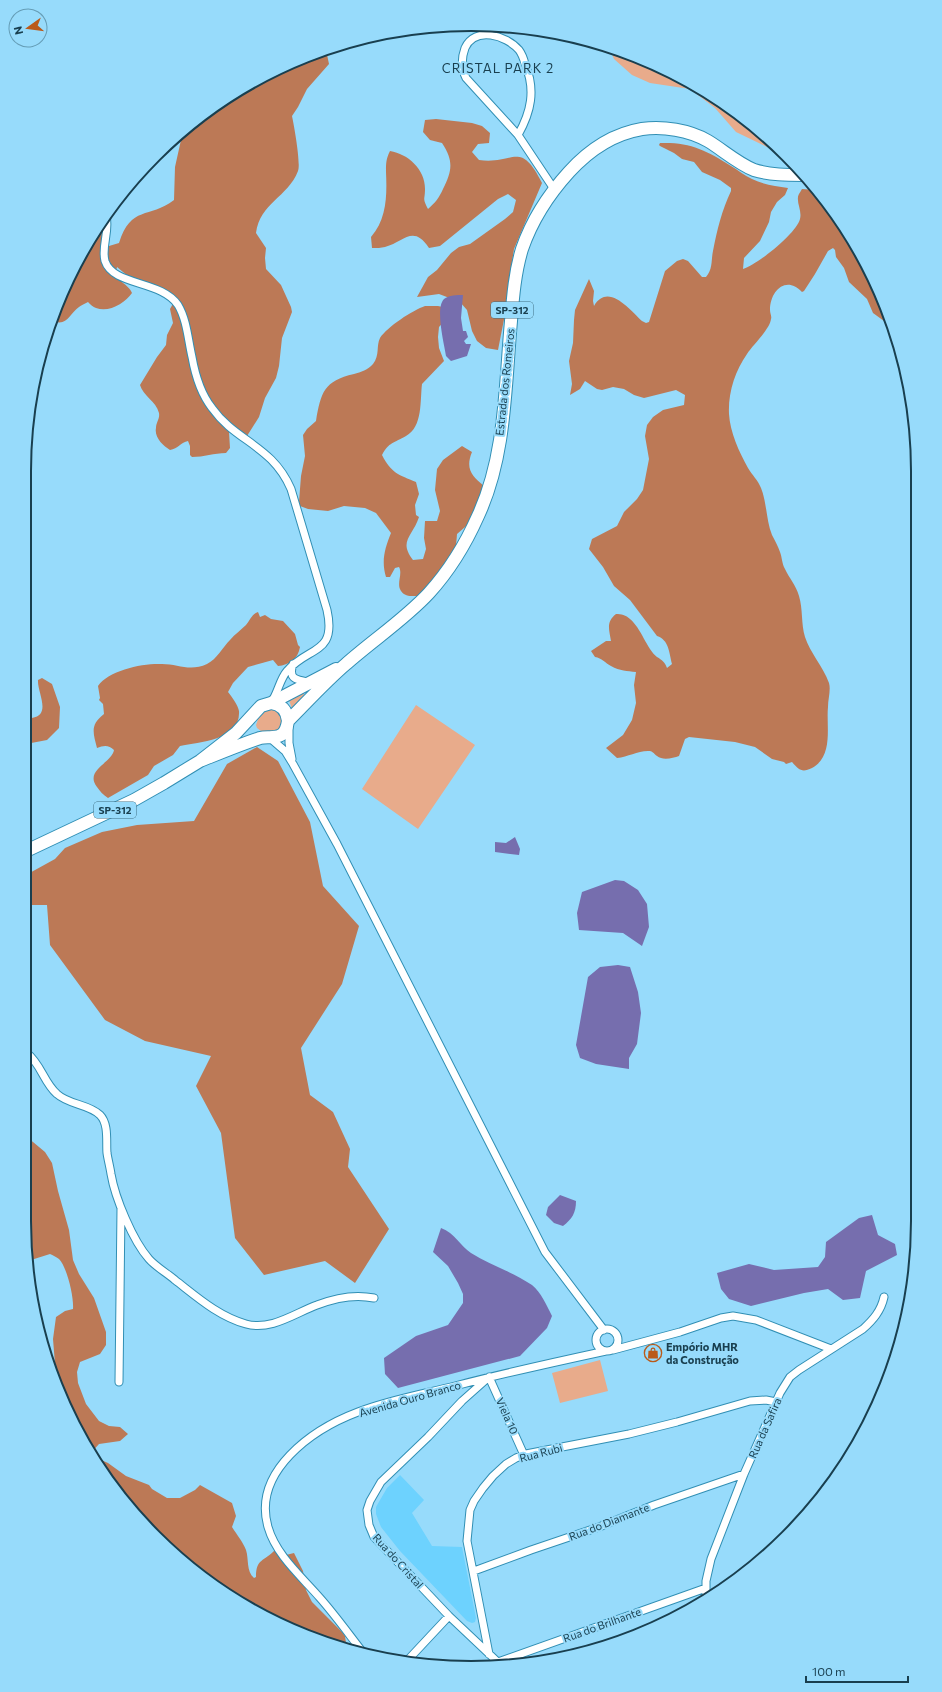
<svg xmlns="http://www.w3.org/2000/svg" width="942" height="1692" viewBox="0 0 942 1692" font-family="Commissioner,sans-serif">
  <rect width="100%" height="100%" fill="#97dbfb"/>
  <path fill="#6dd2fe" d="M400,1475L424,1500L412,1513L432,1546L462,1547L476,1618L475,1622L472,1623L467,1621L400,1551L381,1527L376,1514V1507L387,1488Z"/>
  <path fill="#e8ab8b" d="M608,46L615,48L695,84L780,150L767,147L736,132L715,108L690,89L650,83L632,75L614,59Z
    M304,693V695L292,709L289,700Z
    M416,705L475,745L418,829L362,789Z
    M265,709H283L282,726L277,730L265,734L257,728L256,725L260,714Z
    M600,1360L608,1391L560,1403L552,1373Z"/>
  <path fill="#bc7956" d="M326,50L329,64L307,89L298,107L292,116C294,125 301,164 298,171C288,197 260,203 256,233L266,248L265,258L266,269L281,285L291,307L292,312L282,338L279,366L276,378L265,398L259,417L247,436L229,432L230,448L226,453C214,453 204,457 192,457L190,455V446L188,441C181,442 178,449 170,450C163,446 154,437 156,428C156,422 160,419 159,413C156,401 143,396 140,385L157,357L166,345L167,335L173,323L170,309L175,300L172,296L143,281L129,277L117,267C113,282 128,282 132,293C125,303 109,313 96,308C93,307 90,304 88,302C85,304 81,305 79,307C69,314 67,328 51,320L84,247L102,222L109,246L119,243C131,205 149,219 174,200L175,167L183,131L199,116L273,70Z
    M436,119L472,123L482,126L490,133L489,143L478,144L472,152L479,160C514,165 520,139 542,183L514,249L509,282V294L498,350L486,348L477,341L472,331L467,310L460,302L439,294L417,297L428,277L437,270L451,253L459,247L470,244L505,219L513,212L516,200L508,194L498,199L440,246L429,248C413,224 404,242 385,247C381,248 377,248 372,248L371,237C387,219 387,195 386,172C386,163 386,159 390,151C408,154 425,169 425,189C425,201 422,197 428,209C435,203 439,198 443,189C452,171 454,161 442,143L430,140L423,132L425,120Z
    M660,143C690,142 706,150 731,166C738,170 745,176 752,179C764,185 776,186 788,188L785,195L777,202L771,212L769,222L760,241L744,258L743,269C758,264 796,234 800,219C802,211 797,204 798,197C798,195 801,191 802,189L816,190L843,223L894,327L898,343L890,335L884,321L873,313L867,299L849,282L844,268L836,257L835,250L833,248L828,251L815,274L804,291L802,292C786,275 770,291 770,310C770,313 772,317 771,319C770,329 753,345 747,354C735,371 728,393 729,414C730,432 739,452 748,468C752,475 758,480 761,488C767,503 766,520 772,535C775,541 778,546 780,552C782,557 782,564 785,569C789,578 796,585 799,596C803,609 801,624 805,637C810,653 823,666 829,683C831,690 828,699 828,707C826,726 834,756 812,768C802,773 799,770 792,762L786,764L784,762L772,759L755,747L735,742L689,737L685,739L679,756C673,758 663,761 657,756C653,753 653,751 648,751C637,751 628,757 617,758L606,748L623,735L632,720L636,703L634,685L636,672C627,671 620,671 611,666C605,663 602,658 595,657L591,651L606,641H611C609,629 606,622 616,614C621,614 626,615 630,619C641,628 647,649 657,657C662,660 665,662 667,668L672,664C669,652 669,640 657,636L630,600L614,586L603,567L589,549L592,539L617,526L624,512L637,499L643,490L649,459L645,436L647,425L653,417L663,410L684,405L685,395L676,390L644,398L634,395L624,389L613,387L602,390L597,389L585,381L580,389L570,395L572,384L569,361L573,343L574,320L575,310L589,279L594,291L593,301L594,306C608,282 630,310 642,321L646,323L649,322L665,271L677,261L683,259L688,261L702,277H706C713,269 711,260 713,251C717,230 722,210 731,191V188L720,180L702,172L694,162L682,159L674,153L660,146L659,145Z
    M425,306H438L447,308L446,319L439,327L438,337L439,348L444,361L422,384C420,400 423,427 406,436C394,443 389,442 382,455C391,473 399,475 416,482L419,494L415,505L416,515L419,517C413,536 398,541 413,560L423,559L426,549L424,538L425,521H437L440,511L435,490L437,469L443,460L462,446L472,452C465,469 472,476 484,486L472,521L457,534C455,560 451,595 418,596C412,596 405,597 401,591C396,584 403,574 399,567L395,568L390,577H386C381,561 385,548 391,533L376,513L365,508L344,506L328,511L308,509L300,506L299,502L301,476L305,456L303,435L307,429L316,421C321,392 324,381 354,374C361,372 368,370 373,364C380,355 376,346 380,338C387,327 413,310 425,306Z
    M258,612L260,617L265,615L271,619L283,621L295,634L298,645L300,647C298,659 289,665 278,666L273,660L248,667L233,683L228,692C232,697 238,705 239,711C241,740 200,742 180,746L173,755L154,766L148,775L108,798C103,795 100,791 97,787C84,770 112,763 114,750C109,745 104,745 97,748C93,732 90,725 104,714L103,704L99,700L100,698L98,686C109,670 143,663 162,664C178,664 190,672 207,664C217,659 223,647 230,640C235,634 241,630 246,625C251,619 251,615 258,612Z
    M42,678L52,684L60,707L59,728L47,740L26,744V714L32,718C52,715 37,692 38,680Z
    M257,747L278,761L310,822L323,886L359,926L342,984L301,1048L310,1095L333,1112L350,1149L348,1167L389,1229L355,1283L325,1261L264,1275L235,1238L221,1133L196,1086L211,1056L145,1041L105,1020L50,945L47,905H27L26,875L55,859L65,848L102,832L137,825L194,821L227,764Z
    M27,1137L45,1152L52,1163L58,1191L69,1230L73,1260L79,1274L94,1298L106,1332V1345L100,1354L80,1362L77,1372L78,1383L86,1404L99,1421L109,1426L120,1427L128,1434L120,1441L99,1444L91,1453L99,1459L108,1463L126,1476L149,1485L152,1489L167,1498H180L195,1490L200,1485L232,1503L236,1516L232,1527C237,1535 243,1542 246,1550C249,1559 246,1571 254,1578L256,1577C256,1558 264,1562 275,1550L286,1555L294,1553L303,1571L306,1590L312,1602L342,1632L345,1636L347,1650L274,1622L222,1593L155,1537L116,1493L70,1419L52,1375L55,1364L53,1339L56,1317L65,1311L73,1309C74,1297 67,1267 59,1259C56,1257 53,1255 50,1254L31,1260L28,1268Z
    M28,1274L44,1341L45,1352L28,1280Z"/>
  <path fill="#766eae" d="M463,295L461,318L463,331H466L468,337L464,341L466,344H471L467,356L451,361L446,356C444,343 435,308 444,299C449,295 457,295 463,295Z
    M515,837L520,849L519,855L495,852V842L506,843Z
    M615,880L624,881L638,890L647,904L649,927L642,946L623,933L579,930L577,913L582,892Z
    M618,965L630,967L638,992L641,1013L637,1044L629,1058V1069L596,1064L580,1058L576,1045L588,977L600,967Z
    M560,1195L576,1201C576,1213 572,1219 563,1226L554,1223L546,1215L548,1207Z
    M872,1215L878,1235L895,1244L897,1255L866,1271L860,1298L843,1300L828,1289L804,1293L751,1306L729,1299L721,1289L717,1273L749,1264L774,1270L818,1267L825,1257L826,1242L859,1218Z
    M441,1228C455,1233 460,1246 471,1253C490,1265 513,1272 532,1285C541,1292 547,1306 552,1316L547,1328L520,1356L398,1388L385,1374L384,1358L416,1336L448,1325L463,1303V1294L458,1283L448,1266L433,1252Z"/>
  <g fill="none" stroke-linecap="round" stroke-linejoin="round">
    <defs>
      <path id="street" d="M518,135C531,112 536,90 525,64C524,60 522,54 519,50C506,35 475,26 465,48C461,59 461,68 466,78L518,135L554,189
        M106,216C110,231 101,247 105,261C113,286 161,280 178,305C187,320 188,340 192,357C195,374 201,394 212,408C236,442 272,445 291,489L327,610C337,655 308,646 287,671C280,679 278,692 272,701
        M293,664C288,679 296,680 308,682
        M289,728V743L292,759
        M270,738L285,751L293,764L337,844L545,1252L604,1330
        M27,1053C41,1064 44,1083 57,1094C69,1105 89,1104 100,1115C109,1124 106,1142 107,1153C108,1160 110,1167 111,1174C115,1198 133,1241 149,1259C156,1267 167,1273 175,1280C197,1297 218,1316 246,1324C271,1331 295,1313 317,1305C335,1298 355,1294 374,1298
        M596 1340a11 11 0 1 1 22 0a11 11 0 1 1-22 0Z
        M613,1350L680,1332L721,1318L733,1316L756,1320L831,1349
        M119,1382L121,1209
        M474,1571L531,1550L599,1527L654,1505L744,1474
        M706,1600V1581L711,1559L744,1474L780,1393L790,1377L799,1370L863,1329C873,1320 881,1311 884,1297
        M489,1654L467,1541L470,1510L474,1501L483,1488L493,1476L506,1464L516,1458L526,1454L629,1434L677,1422L750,1401L766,1400L776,1402
        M365,1655C350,1636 336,1616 320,1598C301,1576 276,1555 268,1527C252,1471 313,1429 358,1412C389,1400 423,1394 455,1386C505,1373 555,1362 606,1351
        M498,1662L706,1588
        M405,1663L449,1616
        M503,1667L449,1616L374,1537L369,1525L367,1510L370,1501L381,1482L428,1437L462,1401L489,1377L524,1455"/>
      <path id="primary" d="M271,703C281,704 287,710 288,721
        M200,761C220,753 239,745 260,738C267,736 274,739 281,735C286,732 287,727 288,721C307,702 326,681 346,664C373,640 405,619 429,593C449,571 466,543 478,516C506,456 505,386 511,321C513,296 515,272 522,249C532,220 549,194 569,172C589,150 612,134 642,129C663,126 689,130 708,141C723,150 737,163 754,170C770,175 787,175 804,175
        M26,851L134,800L164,783L200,761L236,733L261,706L271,703L336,669"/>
    </defs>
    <use href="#street" stroke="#318fb4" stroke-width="9"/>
    <use href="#primary" stroke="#318fb4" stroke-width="14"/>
    <use href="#street" stroke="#fff" stroke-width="7"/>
    <use href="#primary" stroke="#fff" stroke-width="12"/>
  </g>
  <defs>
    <symbol id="shop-ring" viewBox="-11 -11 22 22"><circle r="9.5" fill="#97dbfb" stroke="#ba5a19" stroke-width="1.5"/><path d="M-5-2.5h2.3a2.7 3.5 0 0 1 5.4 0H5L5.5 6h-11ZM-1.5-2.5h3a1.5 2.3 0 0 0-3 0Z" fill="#ba5a19"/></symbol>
  </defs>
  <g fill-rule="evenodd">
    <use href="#shop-ring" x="643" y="1343" width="20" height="20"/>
  </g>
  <g text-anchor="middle" stroke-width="4" stroke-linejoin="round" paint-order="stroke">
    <g fill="#97dbfb" stroke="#3f6e83" stroke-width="1">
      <rect x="491" y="302" width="42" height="16" rx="3"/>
      <rect x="94" y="802" width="42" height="16" rx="3"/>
    </g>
    <g font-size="10" font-weight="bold" fill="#193f4f">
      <text x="512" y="314">SP-312</text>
      <text x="115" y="814">SP-312</text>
    </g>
    <g font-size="11" fill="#193f4f" stroke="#97dbfb">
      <text transform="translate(505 382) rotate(-84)" y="4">Estrada dos Romeiros</text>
      <text transform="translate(410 1399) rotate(-16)" y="4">Avenida Ouro Branco</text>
      <text transform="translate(507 1416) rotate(66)" y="4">Viela 10</text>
      <text transform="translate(765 1428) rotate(-66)" y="4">Rua da Safira</text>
      <text transform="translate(541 1453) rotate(-15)" y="4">Rua Rubi</text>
      <text transform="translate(609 1522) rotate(-21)" y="4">Rua do Diamante</text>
      <text transform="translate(398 1561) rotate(48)" y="4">Rua do Cristal</text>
      <text transform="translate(602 1625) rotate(-20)" y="4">Rua do Brilhante</text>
    </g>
    <g font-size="11" font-weight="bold" fill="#193f4f" stroke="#97dbfb" text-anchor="start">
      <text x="666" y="1351">Empório MHR<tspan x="666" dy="13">da Construção</tspan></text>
    </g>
    <g font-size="13" letter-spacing="1" fill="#193f4f" stroke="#97dbfb">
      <text x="498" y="73">CRISTAL PARK 2</text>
    </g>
  </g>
  <path d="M0 0H942V1692H0ZM471 31H471A440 440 0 0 1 911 471V1221A440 440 0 0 1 471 1661H471A440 440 0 0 1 31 1221V471A440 440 0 0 1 471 31Z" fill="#97dbfb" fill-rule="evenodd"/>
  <path fill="none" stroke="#193f4f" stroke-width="2" d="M471 31H471A440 440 0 0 1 911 471V1221A440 440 0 0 1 471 1661H471A440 440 0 0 1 31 1221V471A440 440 0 0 1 471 31Z"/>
  <g transform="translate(28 28) rotate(256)"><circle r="19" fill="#97dbfb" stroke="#659db6"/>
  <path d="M0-3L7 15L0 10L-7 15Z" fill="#ba5a19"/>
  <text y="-6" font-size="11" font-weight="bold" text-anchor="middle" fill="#193f4f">N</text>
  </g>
  <path d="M806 1676v6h102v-6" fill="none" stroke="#193f4f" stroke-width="2"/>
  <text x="812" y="1676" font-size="12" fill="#193f4f" stroke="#97dbfb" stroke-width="3" paint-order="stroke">100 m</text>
</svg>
